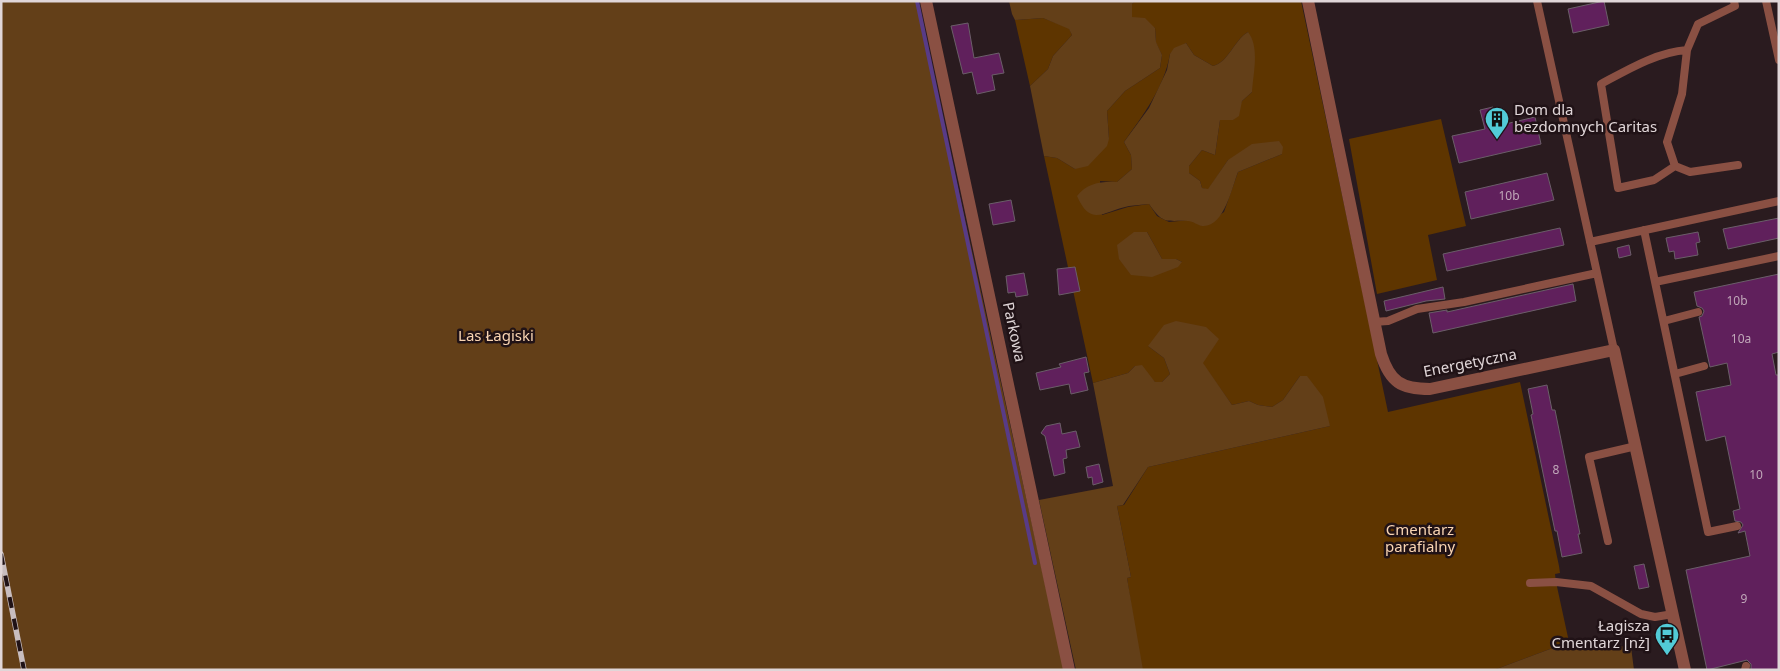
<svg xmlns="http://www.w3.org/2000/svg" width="1780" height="671" viewBox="0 0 1780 671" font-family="'Noto Sans',sans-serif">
  <rect width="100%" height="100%" fill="#2a1b1f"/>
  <path fill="#5e3500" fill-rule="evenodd" d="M1135,1H1301L1388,412L1520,382L1559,566L1560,573L1555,574L1556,582L1569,642L1494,670H1141L1127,578L1131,577L1117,506L1124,505L1148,467L1330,426L1300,376L1283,400L1272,407L1258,405L1249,401L1232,405L1202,363L1148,346L1164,358L1170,374L1162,382H1155L1135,366L1128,373L1093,383L1044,156L1057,158L1075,169L1109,139L1107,111L1125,91L1160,68L1162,55L1156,43L1155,28L1131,17L1132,4ZM1248,32L1252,92L1242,101L1233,120H1220L1215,155L1202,150L1189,166V173L1200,181L1202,188L1208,190L1228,160L1282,154L1238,172L1224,212L1203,226L1190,220L1169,222L1157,216L1149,204L1128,207L1102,215L1100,181L1117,182L1132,169L1131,155L1124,142C1143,115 1164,88 1170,54L1186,43L1194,55L1213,66C1229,62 1234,40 1248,32ZM1147,232L1162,259H1176L1182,262L1119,259Z
    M1043,18L1069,28L1072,35L1053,56L1048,69L1030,86L1015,20Z
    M1441,119L1466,226L1428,235L1437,280L1377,294L1349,139Z"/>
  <path fill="#633f18" d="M1,1H917L1064,670H1Z
    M1009,1H1135L1132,4V17L1145,18L1155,28L1156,42L1162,55L1160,68L1125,91L1107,111L1109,139L1107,146L1088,166L1075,169L1057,158L1044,156L1030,86L1048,69L1053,56L1072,35L1069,29L1043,18L1015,20L1012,14Z
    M1248,32C1260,47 1253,74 1252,92L1242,101L1239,116L1233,120H1220L1215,155L1202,150L1189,166V173L1200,181L1202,188L1208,189L1228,160L1252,144L1279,141L1283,147L1282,154L1238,172C1232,187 1224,228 1202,226C1197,225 1193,221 1188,221C1165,220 1164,225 1149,204C1142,205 1135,205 1129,206C1104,211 1091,228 1077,196C1087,183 1102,181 1117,182L1132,169L1131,155L1124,142L1149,108L1167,70L1170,54L1174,48L1186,43L1194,55L1213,66C1229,62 1234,40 1248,32Z
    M1134,232H1147L1162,259H1176L1182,262L1178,267L1152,277L1131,275L1119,259L1117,245Z
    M1176,321L1206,327L1219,339L1203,363L1232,405L1249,401L1258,405L1272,407L1283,400L1300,376H1307L1323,397L1330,426L1148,467L1123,505L1117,506L1131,577L1127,578L1143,670H1076L1039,500L1113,486L1093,383L1128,373L1135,366L1142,365L1155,382H1162L1170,374L1164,358L1148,346L1164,325Z
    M1569,642L1631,647L1634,670H1494Z"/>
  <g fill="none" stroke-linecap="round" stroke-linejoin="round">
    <path stroke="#583b87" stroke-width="4" d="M917,1L1035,563"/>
  </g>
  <path fill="#60205c" stroke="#6b5e69" d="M1604,1L1609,25L1573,33L1568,9Z
    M968,23L974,58L999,53L1004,73L992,75L995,90L977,94L972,72L963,74L951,26Z
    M1493,107L1497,126L1535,117L1541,144L1459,163L1452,136L1485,129L1480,110Z
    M1547,173L1554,200L1471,219L1465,192Z
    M1011,200L1015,221L993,225L989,204Z
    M1779,218V238L1728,249L1723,229Z
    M1560,228L1564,245L1447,271L1443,254Z
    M1698,232L1700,242L1696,243L1698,255L1675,259L1674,251L1669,252L1666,238Z
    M1629,245L1631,255L1619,258L1617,248Z
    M1075,267L1080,291L1059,295L1057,269Z
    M1024,273L1028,295L1016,297L1015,292L1008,293L1006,276Z
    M1779,274V352L1772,354L1776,375H1779V670H1751V664L1747,660L1707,670L1686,570L1750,556L1745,531L1738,533L1743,525L1741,522L1735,521L1733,511L1740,509L1725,436L1706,441L1696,392L1731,385L1727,363L1710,367L1699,317L1702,316L1704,311L1702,308L1697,306L1694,292Z
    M1573,284L1576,301L1433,333L1429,313L1447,310V312Z
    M1443,287L1445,299L1426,301L1386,311L1384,301Z
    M1086,357L1089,372L1084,373L1088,390L1071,394L1069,384L1040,390L1036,373L1061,367L1059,364Z
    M1547,385L1552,410H1555L1580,534H1578L1582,553L1562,557L1557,531H1555L1531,415L1533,414L1528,389Z
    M1060,423L1062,434L1076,431L1080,447L1066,450L1067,458L1063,459L1065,473L1054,476L1045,436L1041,433L1046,426Z
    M1099,464L1103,482L1093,485L1092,477L1088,478L1086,467Z
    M1644,564L1649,587L1639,589L1634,566Z"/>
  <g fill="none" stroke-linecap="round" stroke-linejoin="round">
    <path stroke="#8a5043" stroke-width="8" d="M1537,1L1614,350
      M1734,1L1735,6L1698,24L1687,50L1682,94L1667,142L1675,166L1690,172L1738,165
      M1766,1L1779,60
      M1675,166L1654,180L1618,188L1601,84C1627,70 1657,52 1687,50
      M1644,230L1708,532L1737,526
      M1590,242L1779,201
      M1655,282L1779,256
      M1664,321L1698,312
      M1374,322L1388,321L1417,309L1464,302L1597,273
      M1675,374L1704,366
      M1608,541L1589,457L1636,446
      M1530,583L1556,582L1591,586L1641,614L1655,617L1673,614
      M1745,670L1746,666"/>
    <path stroke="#8a5043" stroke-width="12" d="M926,1L1069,670
      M1308,1L1381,354C1390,382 1401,389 1430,389L1614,350L1685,670"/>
    <defs>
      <path id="rail" d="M1,554L24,670"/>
    </defs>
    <use href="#rail" stroke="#c8bdbf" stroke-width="5.5"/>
    <use href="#rail" stroke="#201216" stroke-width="4" stroke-dasharray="11" stroke-linecap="butt"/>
  </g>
  <defs>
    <symbol id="building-pin" viewBox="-11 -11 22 30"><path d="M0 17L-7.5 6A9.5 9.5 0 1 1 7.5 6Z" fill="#52cbd7" stroke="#201216"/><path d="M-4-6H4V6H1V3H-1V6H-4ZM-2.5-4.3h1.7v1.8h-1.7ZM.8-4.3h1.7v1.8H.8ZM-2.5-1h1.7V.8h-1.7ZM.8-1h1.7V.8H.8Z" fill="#111"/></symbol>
    <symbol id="bus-pin" viewBox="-11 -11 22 30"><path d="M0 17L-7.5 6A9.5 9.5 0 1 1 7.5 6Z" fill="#52cbd7" stroke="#201216"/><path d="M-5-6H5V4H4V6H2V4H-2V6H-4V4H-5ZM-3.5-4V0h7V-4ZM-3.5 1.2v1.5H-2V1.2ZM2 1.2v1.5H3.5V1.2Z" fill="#111"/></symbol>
  </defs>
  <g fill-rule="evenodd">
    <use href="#building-pin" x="1483" y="105" width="28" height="38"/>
    <use href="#bus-pin" x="1653" y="621" width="28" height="38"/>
  </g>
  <g text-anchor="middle" stroke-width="5" stroke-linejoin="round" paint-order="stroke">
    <g font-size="12" fill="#c0a8b9">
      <text x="1509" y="200">10b</text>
      <text x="1737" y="305">10b</text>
      <text x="1741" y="343">10a</text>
      <text x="1556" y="474">8</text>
      <text x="1756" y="479">10</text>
      <text x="1744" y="603">9</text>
    </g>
    <g font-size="15" fill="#e0d6d8" stroke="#201216" text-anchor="start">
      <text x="1514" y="115">Dom dla<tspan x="1514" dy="17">bezdomnych Caritas</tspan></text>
      <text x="1650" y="631" text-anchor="end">Łagisza<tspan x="1650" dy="17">Cmentarz [nż]</tspan></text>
    </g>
    <g font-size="15" fill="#e0d6d8" stroke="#201216">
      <text transform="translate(1014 332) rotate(78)" y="5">Parkowa</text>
      <text transform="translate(1470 363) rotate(-11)" y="5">Energetyczna</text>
    </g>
    <g font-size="15" fill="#f9d4b2" stroke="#201216">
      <text x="496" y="341">Las Łagiski</text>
      <text x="1420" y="535">Cmentarz<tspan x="1420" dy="17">parafialny</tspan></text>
    </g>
  </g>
  <rect width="1780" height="671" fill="none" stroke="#e0d6d8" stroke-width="5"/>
</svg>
